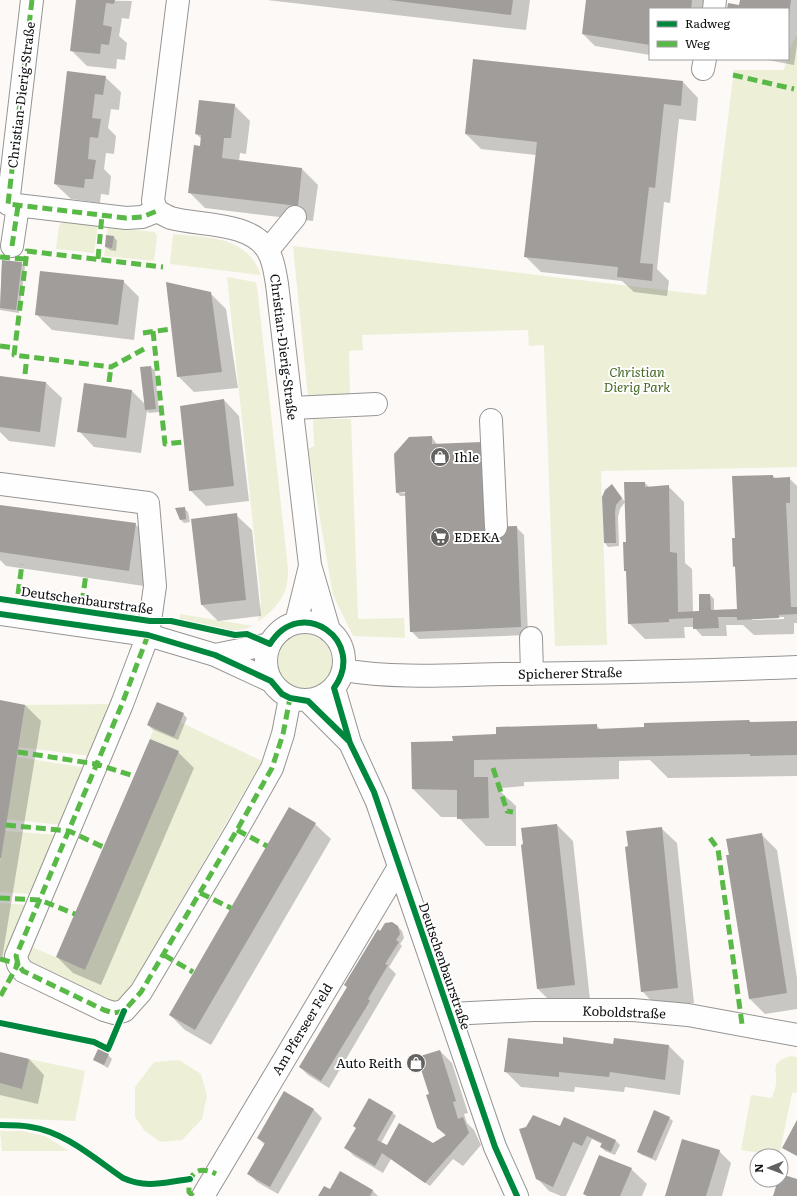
<svg xmlns="http://www.w3.org/2000/svg" width="797" height="1196" viewBox="0 0 797 1196" font-family="Literata,serif">
  <rect width="100%" height="100%" fill="#fcf9f6"/>
  <path fill="#edf0d7" d="M797,35V467L601,471L607,645L555,646L544,345L529,346L528,330L362,335L363,350L349,351L350,394L308,397L293,246L706,295L734,70H784L792,43Z
    M63,221L98,225L94,253L56,249L59,226Z
    M108,227L155,232L157,237L154,261L104,256Z
    M173,234C209,238 246,235 261,275L170,264Z
    M227,277L255,282L257,286L288,569C289,594 278,607 258,622L261,601Z
    M313,419H351L358,619L404,618L405,638L353,636L333,595L308,449L314,446Z
    M180,614L253,626C232,637 202,624 180,619Z
    M276 662a28 28 0 1 1 56 0a28 28 0 1 1-56 0Z
    M112,704L90,756L19,747L25,705Z
    M180,722L262,761L127,994L118,1004L108,1002L29,965L26,953L30,946L85,970L178,751L150,739L154,728L174,737Z
    M17,757L87,768L62,825L7,819Z
    M5,831L57,835L31,894L0,892V863Z
    M0,903L27,905L8,946L9,959L0,956Z
    M790,1056L797,1057V1092L792,1093L779,1156L741,1150L751,1095L772,1098C773,1094 775,1089 776,1085C778,1071 768,1063 790,1056Z
    M29,1059L85,1071L75,1121L0,1118V1083L22,1089Z
    M179,1060L201,1074L207,1096L202,1119L182,1140L160,1142L144,1130L135,1117V1087L154,1062Z
    M0,1131H22L45,1136L69,1151H2Z"/>
  <path fill="#0003" fill-rule="evenodd" d="M77,0L132,1L129,19L122,18L119,36L127,43L125,60L117,59L116,69L87,66L71,50Z
    M267,0H530L526,30Z
    M587,0H705L704,9H650V55L595,46L583,34Z
    M741,0H797V45L794,65L762,59H788V9H728L740,6Z
    M68,72L105,77L121,92L119,110L111,109L108,128L116,136L114,154L106,153L104,169L111,176L109,195L101,194L100,203L71,199L55,184Z
    M683,82L698,98L696,121L679,119L670,203L664,202L657,269L669,281L667,296L634,292L622,281L541,272L525,256L536,155L481,149L466,134Z
    M234,105L250,121L246,154L240,153L239,161L302,169L318,185L313,221L205,208L189,192L201,147L202,139L196,134Z
    M114,237L117,241L116,251L110,250L106,247Z
    M2,261L21,263L25,267L19,313L0,310Z
    M123,281L139,297L134,340L52,330L36,314Z
    M210,293L226,309L238,388L194,392L178,376Z
    M151,367L155,371L159,412L149,413L147,411L141,453L94,447L79,431L132,391L145,404Z
    M0,379L46,383L62,398L55,447L9,441L0,432Z
    M224,400L239,416L249,501L206,506L190,490Z
    M432,437L493,528L516,527L524,535L528,635L419,639L411,631L406,496H400L397,492ZM399,491H409L410,493H399Z
    M773,476L775,478H789L797,486V623H794V634L754,635L743,625H726L727,636H702L694,627H684L685,638L645,639L629,623L628,573L625,570L627,544L625,502L620,509L618,517L619,546L608,547L605,543L615,489L625,502L645,483L650,488L668,486L684,502L685,563L692,569L693,612H700L710,595L714,599V610L738,612L736,569L734,566L736,540ZM784,617V619L752,620V618Z
    M0,506L135,524L151,540L144,586L6,566L0,560Z
    M184,508L188,512L190,522L184,523L180,519Z
    M236,515L252,530L261,616L218,621L202,605L192,520Z
    M0,701L25,705L41,721L2,959H0Z
    M183,714L187,718L178,740L152,729L148,725Z
    M749,721L752,723L797,722V776L668,778L650,760L619,761V779L524,782V786L501,788V792L516,806V846H486L458,817H441L413,789L412,743L454,742L497,735L596,725L601,730Z
    M178,752L194,768L101,985L73,973L57,957Z
    M315,824L331,839L211,1045L185,1030L170,1015Z
    M557,825L573,841L590,1000L554,1005L538,989L522,846Z
    M661,828L677,843L694,1003L657,1007L642,991Z
    M761,834L777,850L797,978V1009L765,1014L750,999Z
    M398,927L402,931L404,938L400,944L402,946L389,967L396,974L329,1088L308,1075L300,1067L381,932Z
    M564,1045L669,1046L684,1061L680,1095L625,1087L624,1092L575,1087L574,1092L521,1087L505,1071Z
    M440,1051L452,1063L468,1113L464,1114L467,1123L474,1130L481,1145L463,1166L453,1159L430,1186L391,1159L383,1173L354,1156L346,1148L392,1112L396,1116L381,1143L386,1146L441,1150L446,1136L438,1128L430,1095Z
    M0,1053L29,1059L44,1075L38,1104L0,1095Z
    M108,1055L112,1059L108,1068L94,1060Z
    M284,1093L314,1110L322,1118L278,1194L257,1182L249,1174L265,1145L258,1138Z
    M564,1118L616,1141L620,1145L615,1155L605,1151L601,1147L602,1144L592,1139L566,1196H561L549,1191L537,1178Z
    M669,1118L673,1121L656,1161L642,1155L638,1152Z
    M719,1151L731,1163L722,1196H667Z
    M631,1169L647,1184L642,1196H586L584,1194Z
    M341,1172L373,1191L378,1196H319L330,1191Z"/>
  <path fill="#a09d9b" d="M76,0H115L114,4L106,3L103,25L112,27L109,45L101,44L100,54L70,51Z
    M389,0H513L511,15Z
    M586,0H692L691,9H650V45L582,34Z
    M740,0H791L789,14L788,9H727L728,3L739,5Z
    M473,59L683,81L681,106L664,104L655,188L649,187L640,263L653,264L652,281L617,277L618,267L524,257L537,142L465,134Z
    M67,71L106,76L103,95L95,94L92,118L101,119L98,138L90,137L88,159L96,160L93,179H85L84,188L54,184Z
    M199,100L235,104L231,138H224L222,158L302,168L298,206L188,193L194,145L200,146L201,135L195,134Z
    M106,235L114,236L112,248L105,247Z
    M2,260L22,262L16,310L0,308Z
    M40,271L124,280L118,325L35,315Z
    M166,282L211,292L222,372L177,377Z
    M151,366L156,409L145,410L140,367Z
    M0,376L46,382L40,432L0,427Z
    M84,383L132,390L126,438L77,432Z
    M224,399L234,486L189,491L180,406Z
    M432,436V444L482,442L486,527L517,526L521,627L410,632L405,492L396,493L394,454L409,437Z
    M773,475V478L790,477V503H786L791,607H797V614L779,615V618L737,620V617H718L719,628L693,629V618L669,619V622L628,624L626,571H624L623,542H626L624,482H645V487L669,485L670,552L677,553L678,612L699,611V594H710L711,610L737,609L735,566L733,567L732,538H735L732,476Z
    M612,484L622,498L616,505L615,512L616,543H604L602,497L605,490Z
    M0,505L136,523L129,571L0,552Z
    M185,507L186,519L180,520L175,508Z
    M237,513L246,600L201,605L191,519Z
    M0,700L25,705L1,858H0Z
    M157,702L184,713L174,737L147,725Z
    M749,720L750,722L797,721V755L750,756V754L474,760V777H488L489,818L457,819V790L412,789L411,742L453,741L452,736L496,734V727L597,724V729L644,727V723Z
    M150,739L179,751L85,970L56,957Z
    M289,807L316,823L195,1030L169,1015Z
    M557,824L575,985L537,989L521,845L523,844L521,828Z
    M662,827L678,988L641,992L625,847L628,846L626,831Z
    M762,833L787,993L749,999L726,855H729L726,839Z
    M392,922L398,926L400,934L396,940L399,942L385,964L388,965L368,999L370,1001L321,1081L299,1067L347,987L344,985L378,929L380,931L385,923Z
    M563,1037L613,1044L614,1038L669,1045L665,1080L610,1072L609,1077L559,1072V1077L504,1072L508,1038L563,1044Z
    M98,1049L109,1054L104,1065L93,1060Z
    M440,1050L456,1101L453,1102L458,1119L463,1117L469,1133L425,1183L382,1153L375,1166L344,1148L356,1128L353,1126L369,1098L393,1112L377,1140L387,1145L399,1123L433,1143L446,1135L437,1128L426,1095L429,1094L417,1057Z
    M0,1052L29,1059L22,1089L0,1083Z
    M284,1091L314,1109L270,1187L247,1174L265,1143L257,1138Z
    M654,1110L670,1117L652,1158L637,1152Z
    M533,1115L560,1126L564,1117L616,1140L611,1152L600,1147L602,1143L587,1136L582,1146L573,1142L553,1187L536,1179L519,1129L526,1127Z
    M797,1120V1156L782,1148Z
    M682,1139L720,1150L706,1196H665Z
    M599,1155L632,1168L620,1196H588L583,1194Z
    M340,1171L373,1190L370,1196H318L324,1186L330,1189Z
    M781,1174L797,1179V1196H773L778,1180H781Z"/>
  <g fill="none" stroke-linecap="round" stroke-linejoin="round">
    <defs>
      <path id="minor" d="M32,0L8,204L126,218L142,217L157,211
        M178,0L153,201L157,211C161,213 166,216 171,218C199,226 251,221 268,251C274,261 275,273 277,284L310,565L329,630
        M714,9L715,0
        M703,69L705,59
        M12,246L18,206
        M268,250L295,217
        M292,408L376,404
        M491,420L496,527
        M0,484L148,503L155,586L148,635L122,704L16,956L18,964L23,971L104,1010L114,1013L124,1011L141,992L237,830L272,768L283,734L290,698
        M0,614L148,635L215,655L271,681
        M266 661a39 39 0 1 1 78 0a39 39 0 1 1-78 0Z
        M296,623L310,566
        M531,638L532,674
        M215,655L270,644
        M343,670C396,679 450,675 503,674C601,673 699,671 797,667
        M334,688L350,743L377,802L495,1147L517,1196
        M308,701L348,741
        M450,1014L533,1010H633L688,1015L797,1035
        M203,1196L399,867"/>
    </defs>
    <use href="#minor" stroke="#969594" stroke-width="24"/>
    <use href="#minor" stroke="#fffefe" stroke-width="22"/>
    <path stroke="#58b947" stroke-width="5" stroke-dasharray="10 5" stroke-linecap="butt" d="M32,0L8,204L126,218L142,217L157,211
      M733,75L794,89
      M12,246L18,206
      M0,257L26,259
      M98,259L102,215
      M153,331L165,444L183,442
      M143,333L171,329
      M0,346L15,348
      M144,349L111,367L14,355L27,251L163,267
      M25,374L27,356
      M109,382L111,367
      M18,594L22,564
      M82,603L86,574
      M148,635L122,704L16,956L18,964L23,971L104,1010L114,1013L124,1011L141,992L237,830L272,768L283,734L290,698
      M18,752L96,764L134,776
      M493,768L507,811L513,812
      M6,825L69,831L103,847
      M237,830L267,846
      M710,838L718,849L742,1024
      M200,893L231,908
      M0,898L40,900L75,914
      M164,955L193,972
      M0,959L18,964L0,997
      M193,1196L189,1192C188,1172 199,1165 216,1174"/>
    <defs>
      <path id="cycleway" d="M0,599L150,621H171L235,635L247,634L270,644C301,594 368,641 334,688L350,743L374,792L495,1147L517,1196
        M0,614L148,635L215,655L271,681L282,694L290,698L308,701L349,741
        M0,1023L94,1042L108,1049L124,1011
        M0,1125C10,1125 21,1125 31,1127C65,1132 95,1159 123,1178C147,1189 165,1182 190,1179"/>
    </defs>
    <use href="#cycleway" stroke="#fff" stroke-width="8"/>
    <use href="#cycleway" stroke="#00873e" stroke-width="6"/>
  </g>
  <defs>
    <symbol id="shop-disc" viewBox="-11 -11 22 22"><circle r="9.5" fill="#636260" stroke="#fff"/><path d="M-5-2.5h2.3a2.7 3.5 0 0 1 5.4 0H5L5.5 6h-11ZM-1.5-2.5h3a1.5 2.3 0 0 0-3 0Z" fill="#fff"/></symbol>
    <symbol id="supermarket-disc" viewBox="-11 -11 22 22"><circle r="9.5" fill="#636260" stroke="#fff"/><path d="M-6-5.5h2.5l.6 2H6L4.5 2H-2.5L-4.4-4H-6ZM-1.5 3.2a1.3 1.3 0 1 0 .1 0ZM3 3.2a1.3 1.3 0 1 0 .1 0Z" fill="#fff"/></symbol>
  </defs>
  <g fill-rule="evenodd">
    <use href="#shop-disc" x="429" y="446" width="22" height="22"/>
    <use href="#supermarket-disc" x="429" y="526" width="22" height="22"/>
    <use href="#shop-disc" x="405" y="1052" width="22" height="22"/>
  </g>
  <g text-anchor="middle" stroke-width="4" stroke-linejoin="round" paint-order="stroke">
    <g font-size="13" fill="#101010" stroke="#fff">
      <text transform="translate(21 95) rotate(-83)" y="5">Christian-Dierig-Straße</text>
      <text transform="translate(284 347) rotate(83)" y="5">Christian-Dierig-Straße</text>
      <text transform="translate(87 600) rotate(8)" y="5">Deutschenbaurstraße</text>
      <text transform="translate(570 673) rotate(-1)" y="5">Spicherer Straße</text>
      <text transform="translate(445 966) rotate(71)" y="5">Deutschenbaurstraße</text>
      <text transform="translate(624 1012) rotate(2)" y="5">Koboldstraße</text>
      <text transform="translate(302 1029) rotate(-59)" y="5">Am Pferseer Feld</text>
    </g>
    <g font-size="13" font-style="italic" fill="#436721" stroke="#fff">
      <text x="637" y="377">Christian<tspan x="637" dy="15">Dierig Park</tspan></text>
    </g>
    <g font-size="13" fill="#101010" stroke="#fff" text-anchor="start">
      <text x="454" y="462">Ihle</text>
      <text x="454" y="542">EDEKA</text>
      <text x="402" y="1068" text-anchor="end">Auto Reith</text>
    </g>
  </g>
  <rect x="649" y="8" width="140" height="52" fill="#ffffff" stroke="#9f9f9f"/>
  <rect x="657" y="21" width="20" height="6" fill="#00873e" stroke="#9f9f9f"/>
  <text x="685" y="28" font-size="12" fill="#101010">Radweg</text>
  <rect x="657" y="41" width="20" height="6" fill="#58b947" stroke="#9f9f9f"/>
  <text x="685" y="48" font-size="12" fill="#101010">Weg</text>
  <g transform="translate(769 1168) rotate(269)"><circle r="19" fill="#ffffff" stroke="#9f9f9f"/>
  <path d="M0-3L7 15L0 10L-7 15Z" fill="#636260"/>
  <text y="-6" font-size="11" font-weight="bold" text-anchor="middle" fill="#101010">N</text>
  </g>
</svg>
